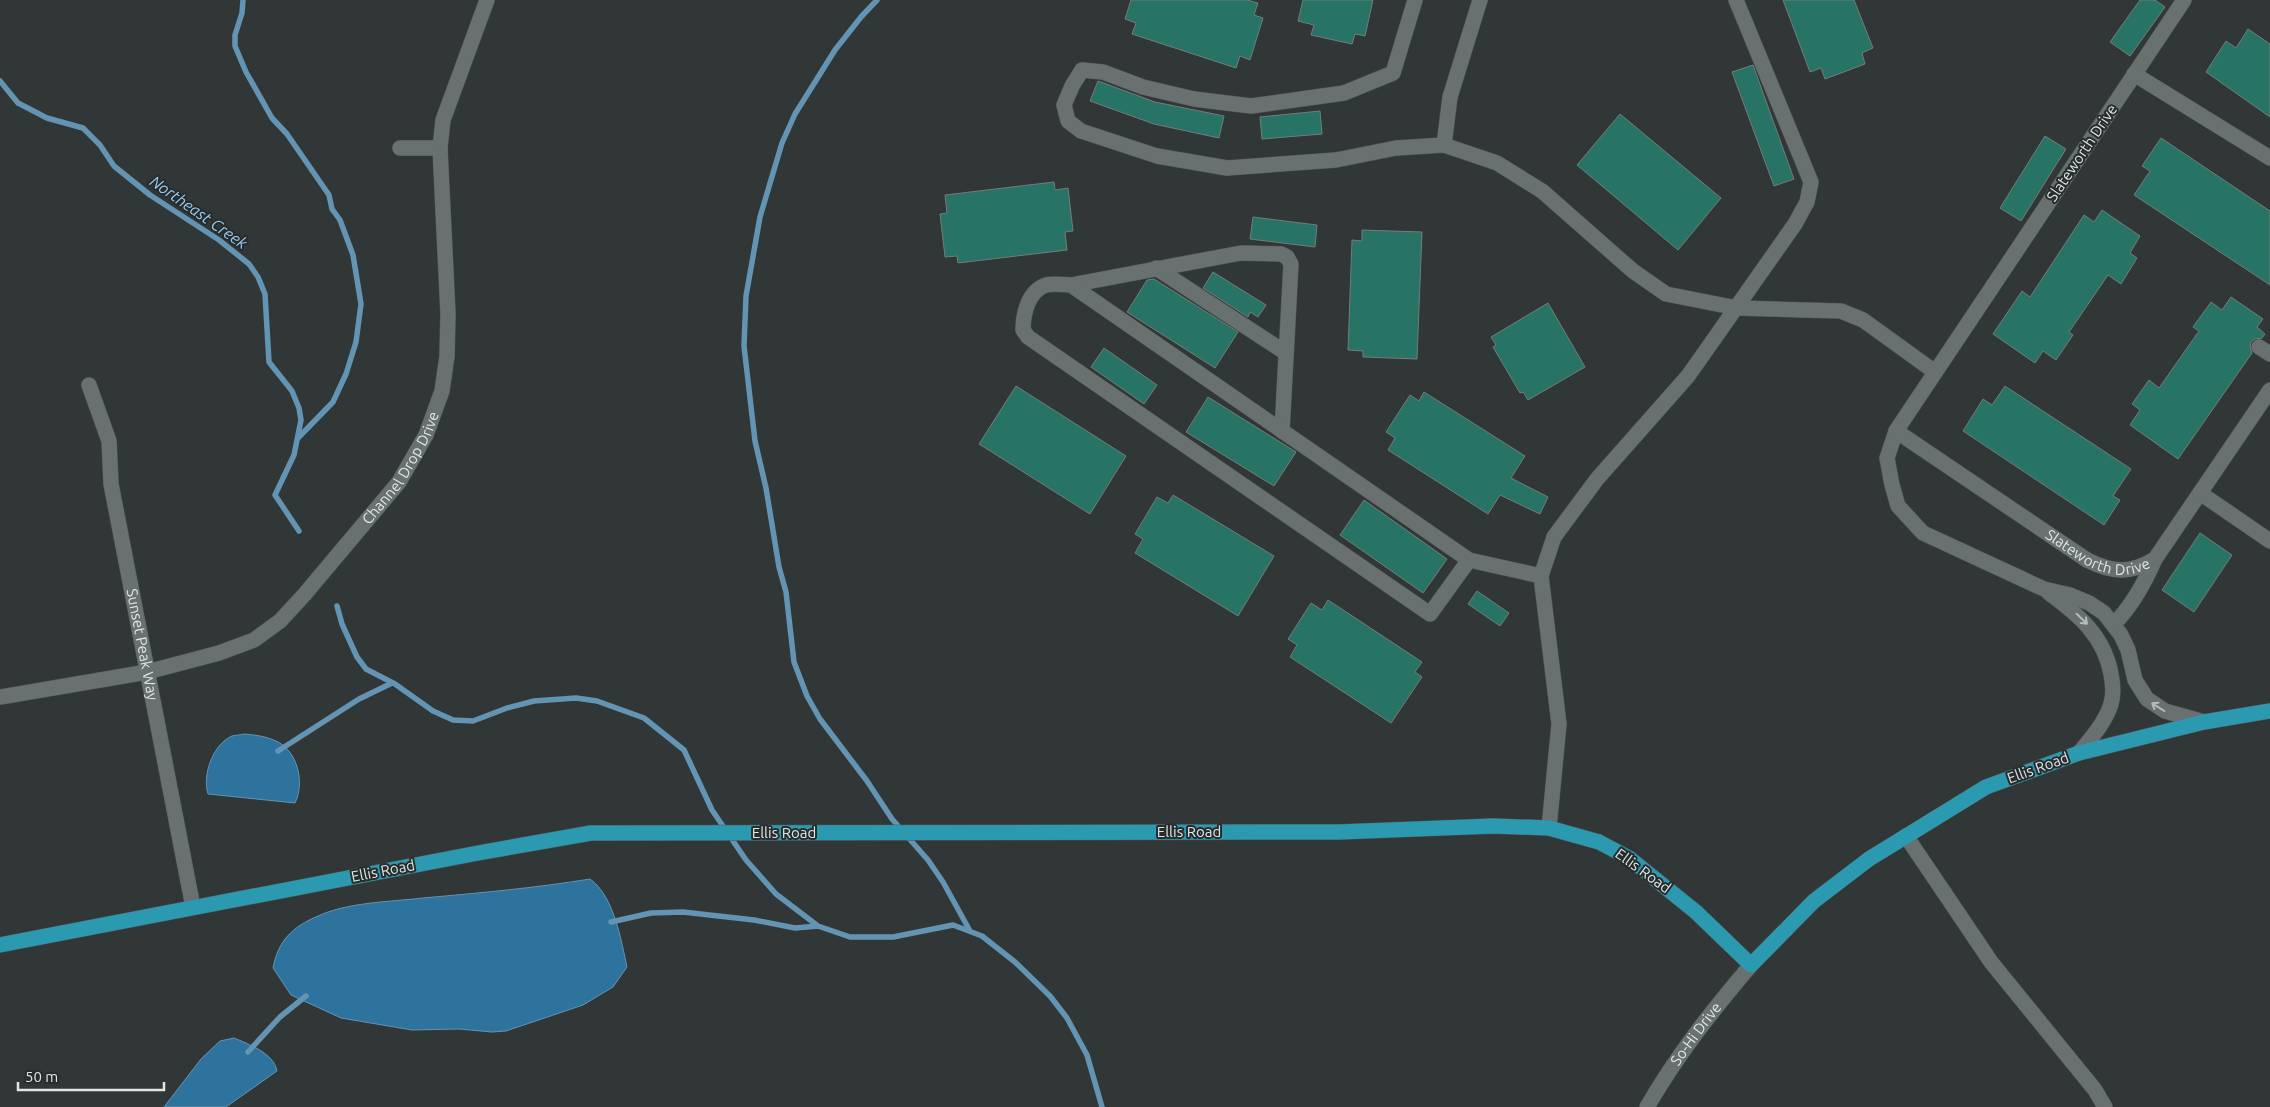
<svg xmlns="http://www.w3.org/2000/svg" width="2270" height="1107" viewBox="0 0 2270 1107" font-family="Ubuntu,sans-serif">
  <rect width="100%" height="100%" fill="#313737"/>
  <path fill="#2e729e" stroke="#6494b3" d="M244,734C255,735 265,736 276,741C298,751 305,783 295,803L208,794C202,775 213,744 232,736C236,735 241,735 244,734Z
    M590,879C614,896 621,940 627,967L613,987L583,1005L506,1031L492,1032L459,1029L412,1030L341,1018L291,995L273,968C278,941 292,927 318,916C349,902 389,902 423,898C479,893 535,888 590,879Z
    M234,1038C248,1044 274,1053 277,1071L226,1107H164L201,1059L220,1041Z"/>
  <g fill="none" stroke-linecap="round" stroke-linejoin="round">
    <path stroke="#6494b3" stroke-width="5.5" d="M243,0L242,13L235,35V46L246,72L272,118L287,134L329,195L332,209L340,220L353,255L361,304L356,342L346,374L333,402L298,438
      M877,0L861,17L835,50L795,114L782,143L760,217L746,296L744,346L755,441L766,488L779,567L786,592L794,662L807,696L820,719L867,781L892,819L928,860L943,882L970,931
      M0,81L18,103L47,118L83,128L100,145L114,166L150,195L219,240L249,264L258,277L265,294L269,362L292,391L299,408L301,420L294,455L275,495L299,531
      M337,606L342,624L357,657L366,669L395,684L433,711L453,720L473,721L507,708L534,701L576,698L597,701L644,718L684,750L712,810L746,860L776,894L818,926L850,937H893L953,925L982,936L1015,962L1050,996L1067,1018L1087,1055L1102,1107
      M278,751L359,699L392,683
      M611,922L651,913L683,912L754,920L795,928L818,926
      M248,1052L280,1017L306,996"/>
  </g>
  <path fill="#277365" stroke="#757c7a" d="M1131,0H1247L1258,3L1254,15L1263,18L1250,60L1240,56L1236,68L1132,34L1136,23L1125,19Z
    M1303,0H1373L1365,36L1355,34L1352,44L1311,35L1314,25L1298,21Z
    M1783,0H1854L1873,48L1862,53L1865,64L1825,79L1821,68L1810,72Z
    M2140,0H2155L2165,7L2130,56L2110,42Z
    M2248,29L2270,44V117L2206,72L2226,41L2236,48Z
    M1753,65L1794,179L1774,186L1732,72Z
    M1098,81L1155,102L1224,116L1219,138L1154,124L1090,101Z
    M1320,111L1322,134L1262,139L1260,117Z
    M1620,114L1721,198L1678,250L1577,165Z
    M2045,136L2066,149L2021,221L2000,208Z
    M2161,138L2270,211V285L2134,195L2150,171L2142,166Z
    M1054,182L1055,190L1068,188L1073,231L1065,232L1067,250L958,263L957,256L945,257L940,214L947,213L945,195Z
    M2102,210L2140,236L2130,253L2137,258L2121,284L2108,275L2069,332L2073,335L2056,360L2043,351L2035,363L1993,334L2022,291L2030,297L2084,215L2094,222Z
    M1253,217L1317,225L1315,247L1250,239Z
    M1362,230L1422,232L1417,359L1363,357V351L1348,350L1352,240L1362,241Z
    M1213,272L1266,305L1258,317L1250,312L1248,317L1203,288Z
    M1154,279L1238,332L1215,368L1127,312L1147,280Z
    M2231,297L2263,319L2257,327L2265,334L2262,338L2255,339L2251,342L2250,347L2252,353L2178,459L2130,425L2140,410L2132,404L2149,380L2159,388L2199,331L2193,327L2211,302L2222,310Z
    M1548,303L1585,367L1528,400L1523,392L1520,393L1493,347L1496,345L1491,337Z
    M1104,348L1157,385L1144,404L1091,367Z
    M1016,386L1126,456L1090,514L979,444Z
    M2005,386L2131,469L2113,496L2120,500L2104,525L1963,431L1983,399L1992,405Z
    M1424,392L1525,456L1511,478L1548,497L1540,514L1500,495L1488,514L1388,450L1395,438L1386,432L1410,395L1419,401Z
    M1208,397L1296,452L1274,486L1186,432Z
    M1173,495L1274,556L1238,616L1135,553L1143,539L1135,534L1157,497L1168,503Z
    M1364,500L1447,559L1423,593L1340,535Z
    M2200,533L2232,555L2194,612L2162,590Z
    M1477,591L1509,613L1500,626L1468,604Z
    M1328,600L1422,662L1415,672L1422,677L1391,723L1290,657L1297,645L1288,639L1311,603L1322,610Z"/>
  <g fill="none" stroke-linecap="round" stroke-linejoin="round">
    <defs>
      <g id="minor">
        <path d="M1415,0L1393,73L1344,93L1251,106L1194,99L1143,87L1103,72L1082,70L1072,86L1064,105L1068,121L1081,131L1157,156L1227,168L1336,160L1396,148L1444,145L1497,163L1542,191L1633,271L1666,294L1737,308L1841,311L1863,320L1935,372"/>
        <path d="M2184,0L1896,431L1887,458L1892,485L1898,506L1923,533L2044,589L2070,595L2089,603L2104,613L2121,635L2128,650L2135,680L2147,699L2165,711L2204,722"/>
        <path d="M2134,74L2270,158"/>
        <path d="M1444,145L1450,97L1480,0"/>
        <path d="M400,148H440"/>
        <path d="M1156,268L1286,353"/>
        <path d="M1071,285L1241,253L1281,254L1287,257L1291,264L1282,431"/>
        <path d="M2259,347L2270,354"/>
        <path id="s1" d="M89,385L109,441L111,484L193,907"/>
        <path id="s2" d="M1896,431L2087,560C2113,573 2130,574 2155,559L2270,390"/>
        <path d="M2200,493L2270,541"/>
        <path d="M1469,560L1430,614L1028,337L1023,330C1023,314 1028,291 1046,285C1053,283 1064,285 1071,285L1469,560L1541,576"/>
        <path d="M2049,593C2079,615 2104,636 2111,674C2113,684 2114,694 2111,704C2105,723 2091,738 2079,753"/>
        <path d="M2114,624C2132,606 2145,582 2155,559"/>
        <path id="s3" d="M0,697L147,672L219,653L254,640L280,621L304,595L399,482L426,435L442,391L447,356L448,314L440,148L443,120L487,0"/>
        <path d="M1549,828L1559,724L1541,576L1554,537L1597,479L1688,376L1795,224L1807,202L1811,182L1736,0"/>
        <path d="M1906,836L1991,962L2095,1090L2105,1107"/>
        <path id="s4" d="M1647,1107C1678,1054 1711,1012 1751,965"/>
      </g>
      <path id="major" d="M0,945L478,853L591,833L1339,832L1493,826L1549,828L1599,842L1629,858L1696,912L1751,965L1814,901L1869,859L1986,787L2079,753L2204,722L2270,711"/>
    </defs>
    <use href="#minor" stroke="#505656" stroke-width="16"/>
    <use href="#major" stroke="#505656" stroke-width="16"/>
    <use href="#minor" stroke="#697070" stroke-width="15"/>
    <use href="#major" stroke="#2b9ab1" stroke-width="15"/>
  </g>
  <defs><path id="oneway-shaft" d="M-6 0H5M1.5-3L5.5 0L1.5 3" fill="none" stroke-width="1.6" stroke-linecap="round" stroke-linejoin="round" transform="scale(1.25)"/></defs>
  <g stroke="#b7bcbc">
    <use href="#oneway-shaft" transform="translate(2082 619) rotate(44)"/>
    <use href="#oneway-shaft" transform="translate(2158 707) rotate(-148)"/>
  </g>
  <g text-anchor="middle" stroke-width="4" stroke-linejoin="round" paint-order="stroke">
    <g font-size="15" fill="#e1e5e5" stroke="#272d2d">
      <text transform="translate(2082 153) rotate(-56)" y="5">Slateworth Drive</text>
      <text dy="5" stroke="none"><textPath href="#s3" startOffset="489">Channel Drop Drive</textPath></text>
      <text dy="5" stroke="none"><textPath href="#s2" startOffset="239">Slateworth Drive</textPath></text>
      <text dy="5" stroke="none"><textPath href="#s1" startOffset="266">Sunset Peak Way</textPath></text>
      <text transform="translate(2038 768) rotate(-20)" y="5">Ellis Road</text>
      <text x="1189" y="837">Ellis Road</text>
      <text x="784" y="838">Ellis Road</text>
      <text transform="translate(383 871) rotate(-11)" y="5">Ellis Road</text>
      <text transform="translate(1643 871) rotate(36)" y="5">Ellis Road</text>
      <text dy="5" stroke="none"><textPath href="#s4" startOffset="88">So-Hi Drive</textPath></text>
    </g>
    <g font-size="16" font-style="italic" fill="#98ccf2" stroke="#272d2d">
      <text transform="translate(199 212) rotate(35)" y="6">Northeast Creek</text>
    </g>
  </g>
  <path d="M18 1082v8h146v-8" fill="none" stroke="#e1e5e5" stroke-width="2.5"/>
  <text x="25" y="1082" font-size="15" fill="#e1e5e5" stroke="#272d2d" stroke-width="4" paint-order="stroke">50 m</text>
</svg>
